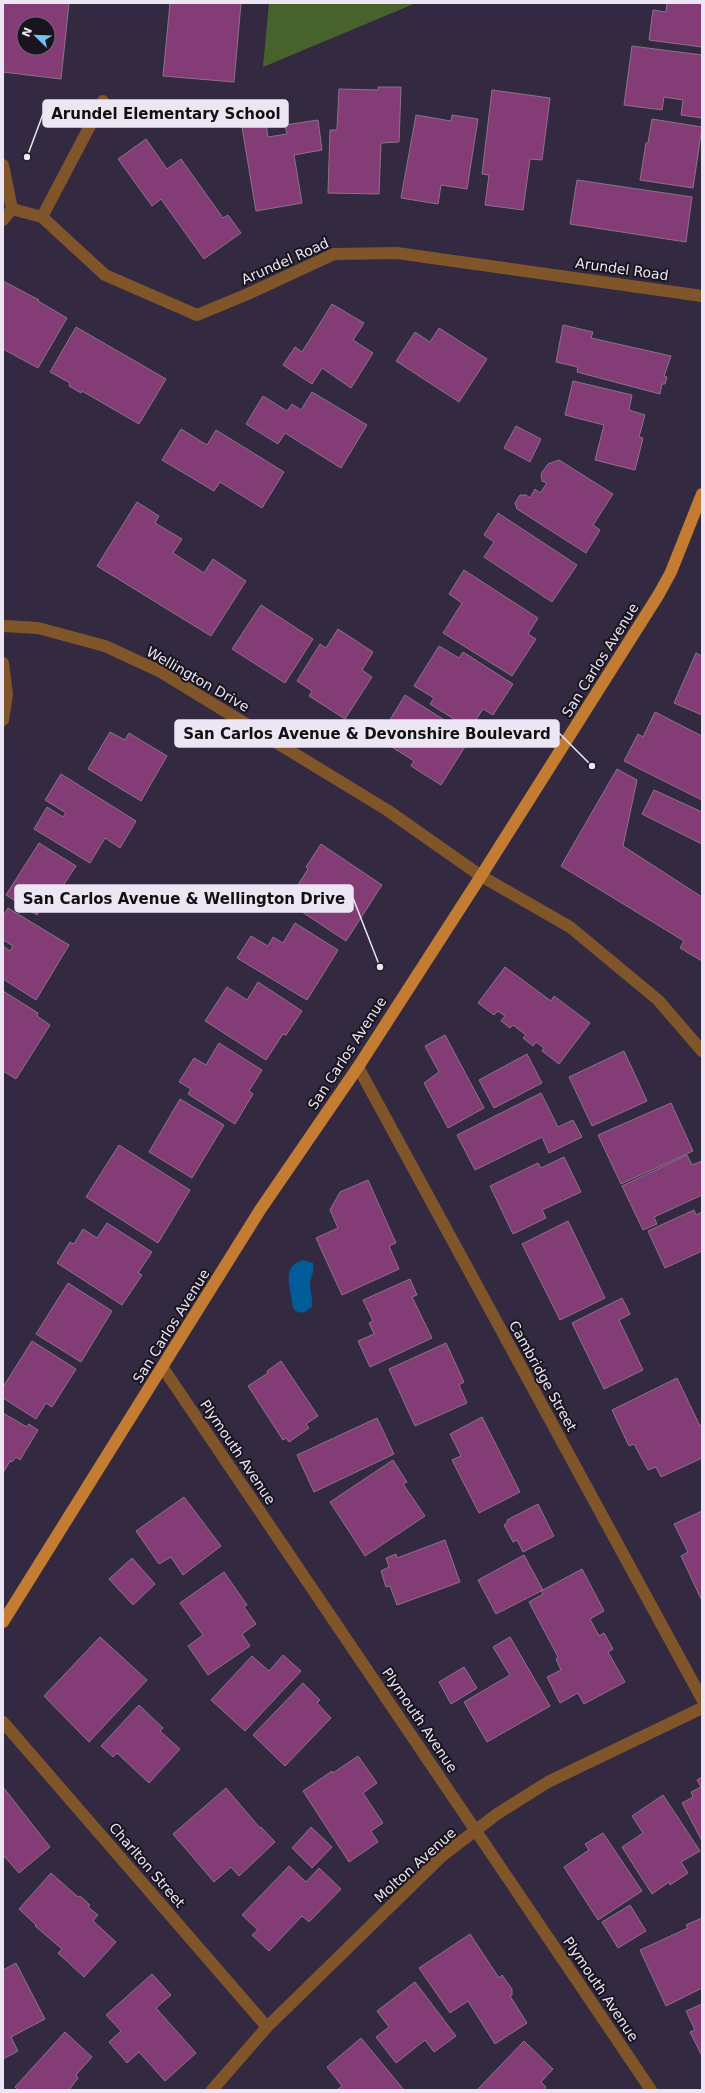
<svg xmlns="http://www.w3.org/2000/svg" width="705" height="2093" viewBox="0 0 705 2093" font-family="'DejaVu Sans',sans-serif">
  <rect width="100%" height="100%" fill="#332a41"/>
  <path fill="#48622e" d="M269,3H416L263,67Z"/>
  <path fill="#025c9a" d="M303,1260L313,1263C315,1272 311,1275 310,1283C310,1291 313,1299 312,1307C304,1313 302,1315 293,1309C292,1290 279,1267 303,1260Z"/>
  <path fill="#843c77" stroke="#8c7386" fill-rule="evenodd" d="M3,3H69L61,79L3,72ZM24,24H48V48H24Z
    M170,3H241L234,82L163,76Z
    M667,3H702V47L649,40L653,10L666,12Z
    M632,46L702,55V118L681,115L683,100L664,97L662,110L624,105Z
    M378,87H401L399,142L381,143L379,194L328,193L330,130H337L339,89L378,90Z
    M492,90L550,98L542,160L530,159L523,210L485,205L489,175L482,174Z
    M264,111L268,137L287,134L285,125L318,120L322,150L294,155L302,203L256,211L240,115Z
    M416,115L451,121L452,115L478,119L467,189L441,185L438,204L401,198Z
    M652,119L702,127L693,188L640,180L646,143H648Z
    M146,139L167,169L181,159L223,218L228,215L241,233L204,259L161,199L152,206L118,159Z
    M577,180L692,197L686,242L570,224Z
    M3,281L39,300L38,301L67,318L38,368L3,349Z
    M332,304L364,323L353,340L373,353L351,388L322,368L312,384L283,365L295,347L302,352Z
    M563,325L593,332L591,338L671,356L664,376L667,377L665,384H662L660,394L577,372L578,367L556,362Z
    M76,327L166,379L139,424L82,391L81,393L69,386L70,383L50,372Z
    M439,328L487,359L459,402L396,361L415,332L430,342Z
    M573,381L632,395L629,410L645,415L639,437L643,438L635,470L595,460L604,425L565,415Z
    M312,392L367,425L341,468L285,433L278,444L246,424L263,396L287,411L292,404L301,410Z
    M516,426L541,439L530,462L504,448Z
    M181,429L207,445L216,430L284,472L262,508L220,482L214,491L162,460Z
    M559,460L613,494L593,525L600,530L586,553L517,509L515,503L520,495H526L530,498L535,489L540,493L547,483L542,481L541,474L548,464Z
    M137,502L159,516L155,523L182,539L173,553L204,573L213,559L246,581L211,636L97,566Z
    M498,513L577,565L552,602L484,557L494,542L484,535Z
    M464,570L538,618L528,634L536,639L512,676L443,633L462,603L449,594Z
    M261,605L313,639L285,683L232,649Z
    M338,629L373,652L362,670L372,677L345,719L309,696L312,691L297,681L320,644L326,648Z
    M439,646L459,658L463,652L513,684L493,715L483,709L470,729L430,704L434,698L414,686Z
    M696,653L702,656V715L674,703Z
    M405,695L471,737L441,785L411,766L414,761L384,742L390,731L385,728Z
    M655,712L702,736V800L624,761L638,734L643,737Z
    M110,732L125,740L129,733L167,756L141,801L88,769Z
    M617,769L637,780L623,846L702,897V961L680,948L684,941L561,866Z
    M61,774L136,821L120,848L105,838L90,863L34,829L47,807L63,817L66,813L45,800Z
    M654,790L702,812V844L642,814Z
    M39,843L76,866L59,892L54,889L37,915L6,895Z
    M321,844L382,885L346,941L287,902L308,869L306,867Z
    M8,908L69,945L36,1000L3,979V946L10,951L13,946L3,940V916Z
    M295,923L338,950L307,1000L237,958L251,936L268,946L273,937L283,943Z
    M505,967L551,1001L554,996L590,1023L559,1064L542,1051L544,1048L536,1042L533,1046L523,1038L526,1035L513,1025L510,1028L501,1021L505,1016L498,1011L494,1015L478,1003Z
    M258,982L302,1011L286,1035L283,1034L266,1060L205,1021L227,987L247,1000Z
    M3,991L38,1013L37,1016L50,1025L16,1079L3,1071Z
    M445,1035L484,1108L448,1128L424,1083L439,1072L425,1046Z
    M219,1043L262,1070L249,1091L253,1094L235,1124L188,1094L191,1089L179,1082L194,1058L206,1065Z
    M624,1051L647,1101L592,1126L569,1077Z
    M527,1054L542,1083L494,1108L479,1080Z
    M541,1093L558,1127L573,1120L582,1137L549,1153L542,1137L475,1170L457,1135Z
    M180,1099L224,1125L192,1178L149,1152Z
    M671,1103L693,1151L621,1184L598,1135Z
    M119,1145L190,1190L158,1243L86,1197Z
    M687,1155L692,1165L702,1161V1195L654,1217L657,1224L643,1230L622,1186Z
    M564,1157L581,1192L542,1210L546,1218L513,1234L490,1186L538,1163L541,1168Z
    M368,1180L396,1243L389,1246L399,1269L342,1295L316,1238L338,1228L330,1210L340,1192Z
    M694,1210L696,1215L702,1212V1251L665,1268L648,1231Z
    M568,1221L605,1298L560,1320L522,1244Z
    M107,1223L152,1252L138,1273L142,1275L122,1305L57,1263L70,1242L74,1244L83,1229L97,1238Z
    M410,1279L417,1295L412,1297L432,1338L370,1367L358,1341L374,1334L369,1323L373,1321L363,1300Z
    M68,1283L112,1311L81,1362L36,1334Z
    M622,1298L630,1314L619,1320L643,1370L604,1389L572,1323Z
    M32,1341L76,1369L52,1407L46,1403L36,1419L3,1398V1387Z
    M446,1343L464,1382L459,1385L467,1403L415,1426L389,1369Z
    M281,1361L318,1416L306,1424L309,1428L289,1442L286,1438L283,1440L248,1386L268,1373L267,1371Z
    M677,1378L700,1426L702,1425V1458L661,1477L656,1467L648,1470L634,1444L629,1446L612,1410Z
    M3,1413L27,1427L29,1424L38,1430L20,1460L16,1457L12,1462L10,1461L3,1473Z
    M482,1417L520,1492L479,1513L452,1460L461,1456L450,1434Z
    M377,1418L394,1454L314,1492L297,1455Z
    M393,1460L407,1482L403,1484L425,1516L365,1556L330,1502Z
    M184,1497L221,1546L183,1575L171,1557L159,1564L136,1531Z
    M538,1504L554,1536L523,1552L517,1540L513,1542L504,1525L508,1522L507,1520Z
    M702,1511V1601L681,1556L688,1552L674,1524Z
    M445,1540L460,1582L397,1605L390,1586L386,1587L381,1571L389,1567L386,1558L396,1554L397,1558Z
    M524,1555L543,1590L496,1614L478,1580Z
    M132,1558L155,1584L133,1605L109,1579Z
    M582,1569L604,1611L590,1619L599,1636L604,1633L613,1649L608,1652L625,1682L584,1704L578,1693L560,1703L547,1677L561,1670L556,1659L558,1657L529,1602L543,1594L541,1591Z
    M224,1572L247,1605L244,1607L256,1624L242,1634L250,1646L208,1675L188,1646L203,1635L180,1603Z
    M100,1637L147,1680L89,1742L44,1696Z
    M510,1637L550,1706L487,1742L464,1702L510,1675L493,1647Z
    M283,1655L301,1671L245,1731L211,1700L252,1656L269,1671Z
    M464,1667L477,1688L451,1704L439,1682Z
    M303,1683L320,1700L317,1703L331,1718L285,1766L253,1735Z
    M139,1705L163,1728L160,1731L180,1749L149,1783L117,1753L113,1757L101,1746Z
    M358,1756L377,1783L363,1793L383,1823L371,1831L378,1842L349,1862L303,1791L332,1771L333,1773Z
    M702,1777V1841L682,1803L693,1797L691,1792L701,1787L697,1780Z
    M3,1787L50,1847L19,1873L3,1855Z
    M226,1788L260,1828L261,1827L275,1842L239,1876L231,1867L214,1882L173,1834Z
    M663,1795L700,1851L681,1862L688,1873L670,1885L669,1882L652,1894L622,1847L643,1833L632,1816Z
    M311,1827L332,1847L312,1868L292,1848Z
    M603,1833L642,1891L598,1920L564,1867L589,1850L585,1844Z
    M289,1866L306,1882L319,1868L341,1889L309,1922L302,1916L269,1951L252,1935L258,1930L242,1915Z
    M51,1873L78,1897L80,1896L90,1905L88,1907L98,1915L93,1921L116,1942L84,1977L58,1953L62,1949L35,1926L36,1925L19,1909Z
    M630,1905L646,1931L618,1948L602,1922Z
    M702,1918V1988L666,2006L640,1950L688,1928L686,1925Z
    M470,1934L499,1978L502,1975L512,1989V1995L510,1996L527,2023L495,2044L468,2001L450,2013L419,1968Z
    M16,1963L45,2019L11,2037L18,2051L3,2059V1970Z
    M152,1974L171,1995L156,2008L196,2053L165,2081L139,2052L127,2063L109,2042L121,2031L106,2015Z
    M415,1982L456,2036L434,2052L425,2040L396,2063L376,2037L389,2027L377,2011Z
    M702,2004V2056L690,2032L695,2030L686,2011Z
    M65,2032L92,2057L76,2075L78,2078L69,2090H18L15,2087Z
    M361,2038L404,2090H337L342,2086L327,2067Z
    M524,2041L553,2069L541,2082L546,2087L544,2090H477Z"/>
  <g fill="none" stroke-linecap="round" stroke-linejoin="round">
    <path stroke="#805529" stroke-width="12" d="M3,165L12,209
      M42,217L103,101
      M3,220L12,209L42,217L105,275L197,315L248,294L334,254L397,253L702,296
      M3,626L38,628L105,646L159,671L387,810L481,876L570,927L658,1000L702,1051
      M3,663L7,694L3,720
      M358,1067L702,1699
      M163,1368L651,2090
      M3,1722L267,2027
      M212,2090L267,2027L442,1856L497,1814L548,1782L702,1708"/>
    <path stroke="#c37c31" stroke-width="12" d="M3,1622L260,1210L358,1067L481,876L659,594L671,572L702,494"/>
  </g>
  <g text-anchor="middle" stroke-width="4" stroke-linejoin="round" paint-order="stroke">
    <g font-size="14" fill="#ebe5f4" stroke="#19151f">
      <text transform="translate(285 261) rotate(-24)" y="5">Arundel Road</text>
      <text transform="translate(622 269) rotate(8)" y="5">Arundel Road</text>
      <text transform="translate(600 660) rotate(-58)" y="5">San Carlos Avenue</text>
      <text transform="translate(198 679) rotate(30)" y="5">Wellington Drive</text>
      <text transform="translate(347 1053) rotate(-57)" y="5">San Carlos Avenue</text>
      <text transform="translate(171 1326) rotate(-58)" y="5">San Carlos Avenue</text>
      <text transform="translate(543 1376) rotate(61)" y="5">Cambridge Street</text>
      <text transform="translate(238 1452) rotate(56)" y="5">Plymouth Avenue</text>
      <text transform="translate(420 1720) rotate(56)" y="5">Plymouth Avenue</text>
      <text transform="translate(147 1865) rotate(49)" y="5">Charlton Street</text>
      <text transform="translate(415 1865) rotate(-42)" y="5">Molton Avenue</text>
      <text transform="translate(601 1989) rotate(56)" y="5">Plymouth Avenue</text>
    </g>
  </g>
  <path fill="none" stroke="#ebe5f4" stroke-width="1.5" d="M27 157L43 114M592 766L559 733M380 967L353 898"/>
  <g fill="#ebe5f4" stroke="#19151f" stroke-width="1.5">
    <circle cx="27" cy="157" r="4"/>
    <circle cx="592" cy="766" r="4"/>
    <circle cx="380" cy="967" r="4"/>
  </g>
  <g fill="#ebe5f4" stroke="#ebe5f4" stroke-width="1.5">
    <rect x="43" y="100" width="245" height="27" rx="4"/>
    <rect x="175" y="720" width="384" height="27" rx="4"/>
    <rect x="15" y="885" width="338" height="27" rx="4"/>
  </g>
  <g font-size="15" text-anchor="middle" font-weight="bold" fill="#111">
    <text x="166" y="119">Arundel Elementary School</text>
    <text x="367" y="739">San Carlos Avenue &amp; Devonshire Boulevard</text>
    <text x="184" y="904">San Carlos Avenue &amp; Wellington Drive</text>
  </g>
  <rect width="705" height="2093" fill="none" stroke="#ebe5f4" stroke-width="8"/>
  <g transform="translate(36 36) rotate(293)"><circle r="19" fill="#19151f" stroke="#6d6874"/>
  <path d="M0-3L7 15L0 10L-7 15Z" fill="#73c1f6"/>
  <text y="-6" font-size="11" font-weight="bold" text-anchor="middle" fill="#ebe5f4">N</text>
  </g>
</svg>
